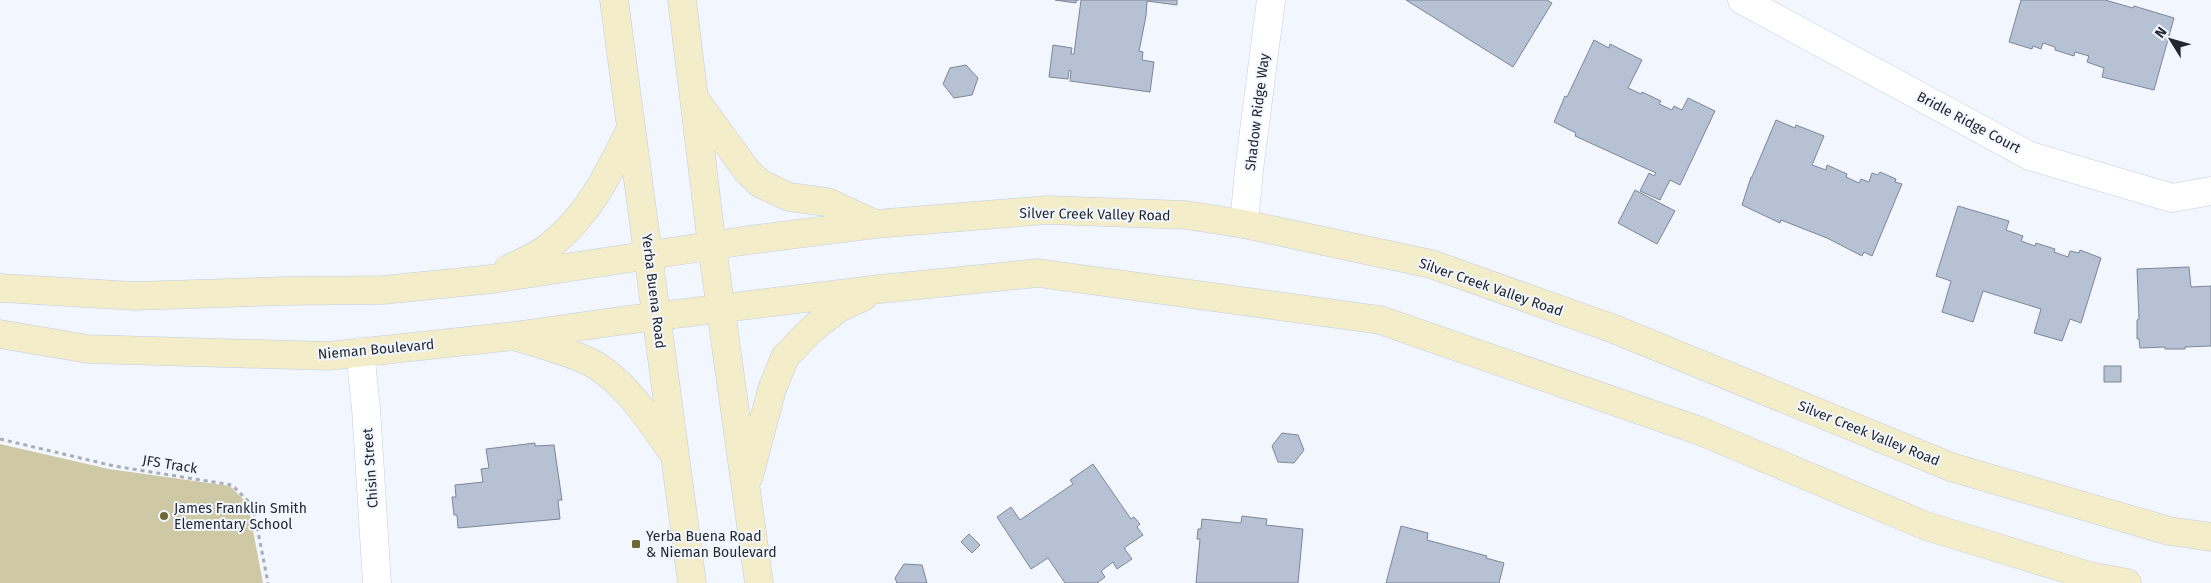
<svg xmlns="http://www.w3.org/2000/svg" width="2211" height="583" viewBox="0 0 2211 583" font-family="'Fira Sans',sans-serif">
  <rect width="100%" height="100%" fill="#f2f7ff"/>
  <path fill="#cfc8a5" d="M0,444L109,469L230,486L248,504L263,583H0Z"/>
  <path fill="#b6c1d4" stroke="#7c8698" d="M1055,0H1079H1076V3Z
    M1081,0H1177V5L1147,1L1146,16L1139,51L1143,52L1142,60L1154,62L1150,92L1070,81L1071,71L1069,70L1068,79L1049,77L1053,45L1072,48L1071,54H1074Z
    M1406,0H1547L1552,3L1513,67Z
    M2021,0H2105L2133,8L2134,6L2174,18L2154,90L2102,77L2104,68L2087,62L2089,56L2075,52L2074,56L2055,50V47L2043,43L2041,49L2033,46L2032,49L2009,42Z
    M1594,40L1609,48L1610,44L1642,60L1628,88L1641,94L1642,92L1661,101L1659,104L1672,110L1674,106L1682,110L1688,98L1715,111L1680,185L1670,180L1660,200L1640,191L1649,173L1654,176L1656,173L1575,136L1576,133L1554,122L1565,96L1567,97Z
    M966,65L978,78L972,95L954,98L943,84L950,68Z
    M1776,120L1795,128L1796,125L1824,136L1812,165L1826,170L1827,165L1847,174L1846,177L1859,183L1861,179L1869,182L1872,173L1878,175L1880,172L1896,179L1895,182L1902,184L1872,256L1864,252L1862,256L1827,238L1781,220L1780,223L1742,205L1751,177H1752Z
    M1635,190L1675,211L1657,244L1618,223Z
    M1958,206L2009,221L2006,230L2023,236L2021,241L2035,246L2036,243L2055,249L2054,252L2068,257L2070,251L2079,253L2080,250L2101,258L2081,323L2070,319L2062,341L2034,333L2041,309L1983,291L1973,322L1942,312L1951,281L1936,276Z
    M2189,267L2191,287L2211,286V346L2185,347V349H2165V347L2140,348L2139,339H2137V320L2139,319L2137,269Z
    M2104,366H2121V382H2104Z
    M1282,433L1298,435L1304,450L1294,463L1278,462L1272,446Z
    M535,443V446L554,445L562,500H558L560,519L458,528L457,515H454L452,497H456L455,485L483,482L481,469L489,468L486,449Z
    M1093,464L1131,519L1134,517L1140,524L1137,527L1143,535L1124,548L1132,559L1117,569L1113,562L1101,571L1105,577L1097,583H1065L1048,558L1031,569L997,517L1011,507L1020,520L1073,484L1070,480Z
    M1242,516L1267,519L1266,525L1303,529L1298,583H1196L1200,539H1197L1198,529H1201L1202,519L1241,523Z
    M1401,526L1428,533L1427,540L1487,556L1486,558L1504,563L1499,583H1386Z
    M969,534L980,545L972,553L961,542Z
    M904,564L922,565L927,583H897L895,578Z"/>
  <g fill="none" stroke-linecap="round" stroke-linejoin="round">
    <defs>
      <path id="street" d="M1742,0L2030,156L2172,198L2211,191
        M1244,224L1249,170L1271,0
        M360,352L366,408L377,583"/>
      <path id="secondary" d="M614,0L692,583
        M682,0L712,246L759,583
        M697,102L747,171L761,184L789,197L827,202L875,224
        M507,270C521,262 539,256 551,245C590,213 609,173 631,128
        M0,288L135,296L284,291L383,290L492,279L749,240L875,224L1047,210L1186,215L1244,224L1431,264L1614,329L1951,467L2169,531L2211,537
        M0,334L88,349L328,356L514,336L619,321L880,289L1038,273L1380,320L1700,431L1926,526L2090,576L2127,583
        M517,337C542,345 575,353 597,366C631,388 652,424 675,456
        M749,476L772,389L785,357L812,329L839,308L863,297"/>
    </defs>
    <use href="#street" stroke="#c2cde0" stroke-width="29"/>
    <use href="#secondary" stroke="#c2cde0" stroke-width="29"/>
    <path stroke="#a9aeb5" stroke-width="3" stroke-dasharray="4 4" stroke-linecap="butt" d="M0,439L114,466L232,485L253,506L268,583"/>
    <use href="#street" stroke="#fff" stroke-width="28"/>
    <use href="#secondary" stroke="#f3edca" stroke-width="28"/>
  </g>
  <g fill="#716734" stroke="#f2f7ff" stroke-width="2">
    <circle cx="164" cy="516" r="5"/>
    <rect x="631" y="539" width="10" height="10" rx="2.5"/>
  </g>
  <g text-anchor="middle" stroke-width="4" stroke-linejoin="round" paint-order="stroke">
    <g font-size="14" fill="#23272e" stroke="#f2f7ff">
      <text transform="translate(1257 112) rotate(-83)" y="5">Shadow Ridge Way</text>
      <text transform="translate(1969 122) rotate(28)" y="5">Bridle Ridge Court</text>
      <text transform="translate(1095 214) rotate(1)" y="5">Silver Creek Valley Road</text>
      <text transform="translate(1491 287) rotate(19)" y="5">Silver Creek Valley Road</text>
      <text transform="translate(654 291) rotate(83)" y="5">Yerba Buena Road</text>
      <text transform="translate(376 349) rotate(-5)" y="5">Nieman Boulevard</text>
      <text transform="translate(1869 433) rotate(22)" y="5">Silver Creek Valley Road</text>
      <text transform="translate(170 464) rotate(9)" y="5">JFS Track</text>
      <text transform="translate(370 468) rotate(-94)" y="5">Chisin Street</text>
    </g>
    <g font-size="14" fill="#23272e" stroke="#f2f7ff" text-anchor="start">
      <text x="174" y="513">James Franklin Smith<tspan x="174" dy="16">Elementary School</tspan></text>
      <text x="646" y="541">Yerba Buena Road<tspan x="646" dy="16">&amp; Nieman Boulevard</tspan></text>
    </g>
  </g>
  <g transform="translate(2171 40) rotate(307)" stroke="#f2f7ff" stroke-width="4" paint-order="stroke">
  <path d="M0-4L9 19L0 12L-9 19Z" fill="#23272e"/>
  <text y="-8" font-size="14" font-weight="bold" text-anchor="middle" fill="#23272e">N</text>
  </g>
</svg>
